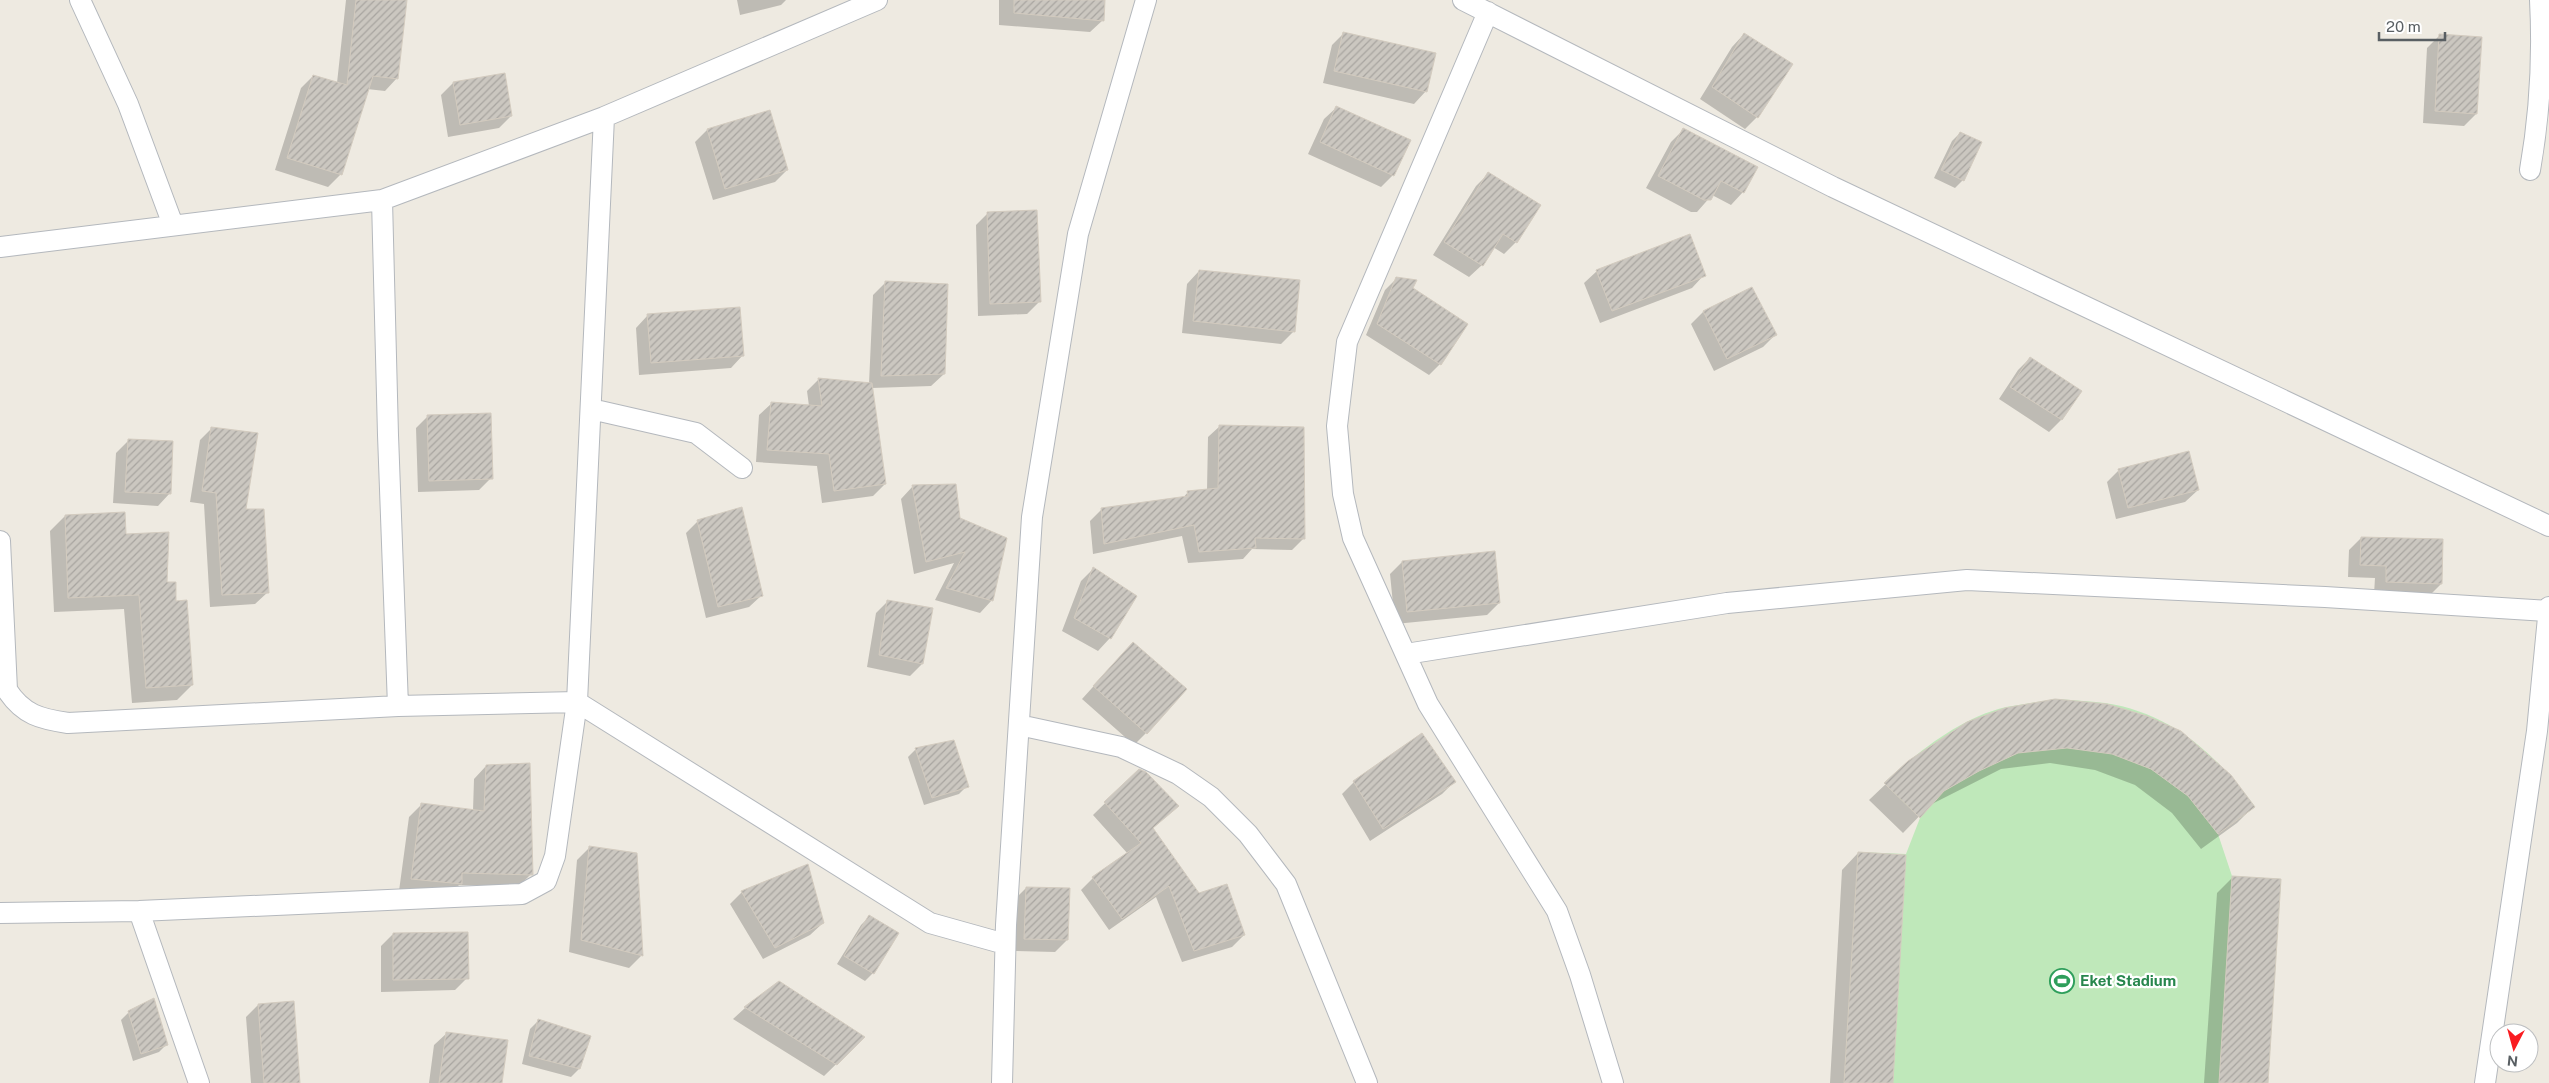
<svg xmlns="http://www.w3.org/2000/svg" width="2549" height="1083" viewBox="0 0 2549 1083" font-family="'Public Sans',sans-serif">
  <defs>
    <pattern id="building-hatch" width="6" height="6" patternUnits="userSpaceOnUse" patternTransform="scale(1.25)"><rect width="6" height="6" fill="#cbc7c0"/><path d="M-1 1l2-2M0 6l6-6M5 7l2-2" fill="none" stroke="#a8a5a0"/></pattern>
  </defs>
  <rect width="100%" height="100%" fill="#eeeae1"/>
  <path fill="#bfe8ba" d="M2055,699C2072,700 2089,701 2105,703C2172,713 2217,755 2255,807L2218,834L2232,876L2281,879L2268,1083H1844L1858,852L1906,854L1920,818L1884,783C1919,751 1960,718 2006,707C2023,704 2039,702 2055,699Z"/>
  <path fill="#0003" d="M346,0H405L397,78L385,91L367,89L341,174L328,187L275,170L301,88L313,76L337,83Z
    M737,0H786L781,5L740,15Z
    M999,0H1104L1103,20L1090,32L999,25Z
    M1344,33L1426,91L1414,104L1323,83L1332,45Z
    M1744,34L1757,117L1745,129L1700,99L1732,47Z
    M2440,35L2476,114L2464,126L2423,123L2427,48Z
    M453,83L511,116L499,128L448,137L441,95Z
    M1337,107L1393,175L1381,187L1308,154L1324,119Z
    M770,111L787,170L775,182L713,200L695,142L707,130Z
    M1684,129L1743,192L1731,205L1712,195L1697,212H1691L1646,188L1671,142Z
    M1960,133L1963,180L1955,188L1934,178L1952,141Z
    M1488,174L1516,242L1504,254L1493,247L1482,265L1469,277L1433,255L1476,186Z
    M988,213L1039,302L1027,314L978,316L976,225Z
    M1199,271L1294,331L1281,344L1182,333L1187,284Z
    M1597,271L1704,275L1692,288L1600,323L1584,283Z
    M1397,278L1411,289L1440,364L1429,375L1366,335L1385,290Z
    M886,282L944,374L931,386L872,388L885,484L873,496L822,503L817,466L756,462L759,415L772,403L809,406L807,391L819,379L869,384L873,295Z
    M1752,288L1775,335L1763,347L1714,371L1691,324L1703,312Z
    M648,315L743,355L731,368L639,375L636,328Z
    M2030,358L2080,391L2061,420L2049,432L1999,399L2018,370Z
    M428,416L491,478L479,490L418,492L416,428Z
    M1220,426L1304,538L1292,550L1252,549L1243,559L1188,563L1182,536L1093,554L1090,521L1102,509L1182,499L1188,492L1207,490L1208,437Z
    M212,428L245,511L268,592L255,604L210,607L204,504L190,502L200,440Z
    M128,441L170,493L158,506L113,503L116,453Z
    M2119,470L2198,490L2185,502L2116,519L2107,482Z
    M913,486L959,519L992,600L980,613L935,600L954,563L914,574L901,499Z
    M65,516L125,535L166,583L175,602L192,685L177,700L132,703L124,609L54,612L50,531Z
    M698,521L762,595L749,607L706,618L686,533Z
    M2361,538L2441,584L2429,596L2374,594L2375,578L2348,577L2349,550Z
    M1402,562L1499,603L1487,615L1395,624L1390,574Z
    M1093,569L1110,638L1098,651L1062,631L1081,581Z
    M888,601L922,664L910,676L867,667L876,613Z
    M1121,656L1146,733L1134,745L1082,699Z
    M2180,732L2253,807L2237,823L2201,849L2172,813L2135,785L2095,770L2050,763L2001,769L1930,805L1903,833L1869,800L1909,762Z
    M916,749L967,786L959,794L924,805L908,757Z
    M486,766L531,874L519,886L459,885L448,896L399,891L409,817L421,805L473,811L474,779Z
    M1139,770L1177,806L1152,829L1198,895L1244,935L1232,947L1182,962L1156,897L1109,930L1081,890L1093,878L1128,854L1093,815Z
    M1354,782H1454L1442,794L1370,841L1342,794Z
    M589,848L636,854L641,956L629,968L569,952L577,860Z
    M1858,853L1892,1083H1830L1842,870Z
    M2233,877L2267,1083H2204L2217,893Z
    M1026,888L1067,940L1055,952L1013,951L1014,900Z
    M742,892L823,923L810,935L763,959L730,904Z
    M869,917L873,973L865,981L837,964L861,925Z
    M393,934L467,978L455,990L381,992V946Z
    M258,1005L299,1083H251L246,1017Z
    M745,1008L863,1038L824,1076L733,1019Z
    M129,1012L167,1044L159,1052L133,1061L121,1020Z
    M538,1021L579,1069L571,1077L522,1064L530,1029Z
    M447,1033L501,1083H429L434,1045Z"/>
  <path fill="url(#building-hatch)" stroke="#d3cbbf" d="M356,0H407L398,79L373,76L342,175L287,158L313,75L347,85Z
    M1014,0H1105L1104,21L1014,13Z
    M1343,32L1436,53L1427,92L1334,71Z
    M1744,33L1793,64L1758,118L1712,87Z
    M2439,34L2482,37L2477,114L2435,111Z
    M505,73L512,116L460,125L453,82Z
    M1336,106L1411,140L1394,176L1320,142Z
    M770,110L788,170L725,189L707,129Z
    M1683,128L1758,167L1744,193L1721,181L1711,200H1704L1658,176Z
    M1960,132L1982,142L1964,181L1941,170Z
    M1488,172L1541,205L1517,243L1503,234L1483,266L1444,242Z
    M1037,210L1041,302L990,304L987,212Z
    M1690,234L1706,276L1612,311L1596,270Z
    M1199,270L1300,280L1295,332L1193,321Z
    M1396,277L1417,280L1413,288L1468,324L1441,365L1377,324Z
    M885,281L948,284L945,374L881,376Z
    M1752,287L1777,335L1727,359L1703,311Z
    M740,307L744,356L651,363L647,314Z
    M2030,357L2082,391L2062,420L2010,387Z
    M818,378L872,383L886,484L834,491L829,454L767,450L771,402L822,406Z
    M491,413L493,479L429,481L427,415Z
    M1219,425L1304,427L1305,539L1255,538L1256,548L1199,552L1194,525L1104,544L1101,508L1188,496L1187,491L1218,488Z
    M211,427L258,433L246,509H264L269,593L222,595L216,493L202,491Z
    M128,439L173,441L171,494L125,492Z
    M2189,451L2199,490L2128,508L2118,469Z
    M956,484L960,518L1007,538L993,601L946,588L965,552L926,562L912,485Z
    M742,507L763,596L718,607L697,520Z
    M125,512L126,534L169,532L167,582H176V601L187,600L193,685L146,688L139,595L68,598L65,515Z
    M2361,537L2443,539L2442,584L2386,582V566L2360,565Z
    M1495,551L1500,603L1407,612L1402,561Z
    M1093,567L1137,596L1111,639L1074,618Z
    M887,600L933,608L923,664L879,655Z
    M1133,642L1187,689L1147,734L1093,686Z
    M2055,699L2107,704L2147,716L2181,731L2231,775L2255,807L2218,834L2188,796L2151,769L2112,754L2067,748L2018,753L1979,771L1944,791L1920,818L1884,783L1908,761L1967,722L2005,708Z
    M1422,733L1456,782L1383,829L1353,781Z
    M954,740L969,787L932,798L915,748Z
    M530,763L533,875L462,873V884L411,879L421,803L484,811L486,765Z
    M1139,769L1146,772L1179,806L1153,828L1199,893L1227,884L1245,935L1194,951L1169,886L1122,919L1092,877L1141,843L1104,802Z
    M589,846L637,853L643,956L581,940Z
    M1858,852L1906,855L1893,1083H1844Z
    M808,864L824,923L775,948L741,891Z
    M2232,876L2281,879L2268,1083H2219Z
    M1026,887L1070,888L1068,940L1024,939Z
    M869,915L899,933L874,974L844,956Z
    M468,932L469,979L393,980V933Z
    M779,981L865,1037L837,1065L744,1007Z
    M154,998L168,1045L141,1054L128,1011Z
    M294,1001L300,1083H264L258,1004Z
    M538,1019L591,1036L580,1069L529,1056Z
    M446,1032L508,1040L502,1083H439Z"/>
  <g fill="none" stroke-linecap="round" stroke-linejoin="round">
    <defs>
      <path id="street" d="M80,0L128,104L173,225
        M1463,0L1833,187L2549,526
        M1488,12L1347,342L1337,426L1343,494L1353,538L1428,704L1557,911L1580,975L1613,1083
        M2530,170C2540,113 2543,57 2540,0
        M382,200L388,435L398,706
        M0,247L382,200L604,117L877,0
        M591,409L696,433L742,468
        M0,541L7,690C23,715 41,719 68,723L398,706L577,702L930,923L1005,944
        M1406,654L1727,603L1967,580L2325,597L2548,611
        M1019,725L1121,747L1178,774L1211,797L1248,834L1286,884L1367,1083
        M139,911L199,1083
        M0,913L139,911L522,894L546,881L555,856L577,702L604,117
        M1002,1083L1006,925L1032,517L1078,234L1146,0
        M2485,1083L2537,731L2549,607"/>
    </defs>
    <use href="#street" stroke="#b4b8bd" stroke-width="22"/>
    <use href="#street" stroke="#fff" stroke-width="20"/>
  </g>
  <defs>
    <symbol id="stadium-ring" viewBox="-11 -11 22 22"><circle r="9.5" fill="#fff" stroke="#2e9e5b" stroke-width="1.5"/><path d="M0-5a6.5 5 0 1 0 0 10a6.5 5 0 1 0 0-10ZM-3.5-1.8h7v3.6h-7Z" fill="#2e9e5b"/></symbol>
  </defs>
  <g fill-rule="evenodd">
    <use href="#stadium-ring" x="2048" y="967" width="28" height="28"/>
  </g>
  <g text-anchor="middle" stroke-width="4.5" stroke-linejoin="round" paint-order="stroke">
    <g font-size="15" font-weight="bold" fill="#27864d" stroke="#fff" text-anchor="start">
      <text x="2080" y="986">Eket Stadium</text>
    </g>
  </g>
  <g transform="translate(2514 1048) rotate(186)"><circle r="24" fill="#ffffff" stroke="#bdbfc1"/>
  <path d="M0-4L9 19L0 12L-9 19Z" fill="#f91c21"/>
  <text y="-8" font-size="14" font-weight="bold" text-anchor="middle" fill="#595f63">N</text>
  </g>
  <path d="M2379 32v8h66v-8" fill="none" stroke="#595f63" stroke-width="2.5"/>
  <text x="2386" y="32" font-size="15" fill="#595f63" stroke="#ffffff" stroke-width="4" paint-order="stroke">20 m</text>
</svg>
